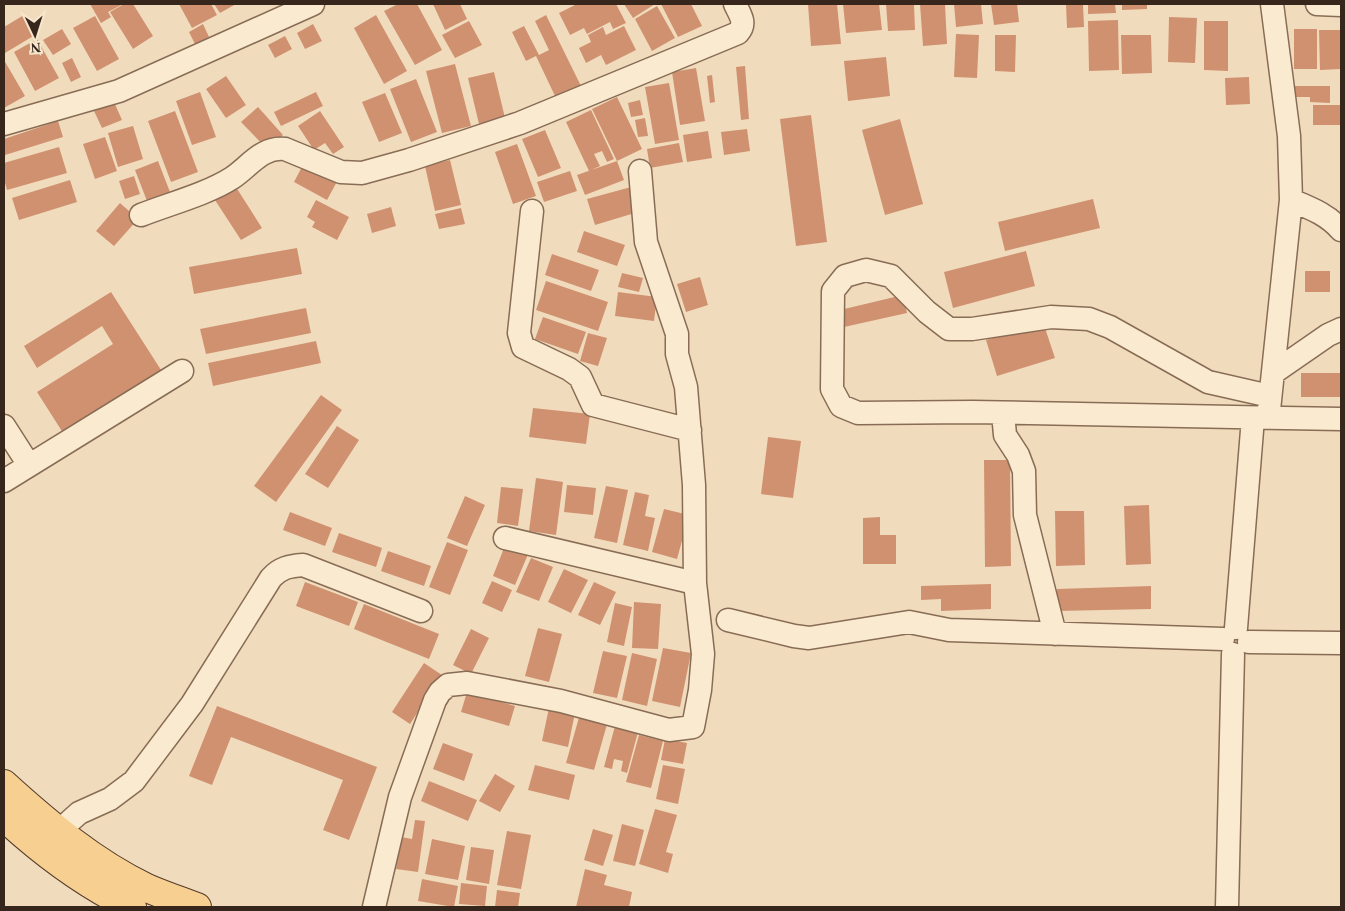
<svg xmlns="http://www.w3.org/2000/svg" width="1345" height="911" viewBox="0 0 1345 911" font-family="Georgia,serif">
  <rect width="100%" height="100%" fill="#f0dcbd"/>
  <path fill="#d09170" d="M90,4H123L108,12L111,17L101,23Z
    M124,4H133L153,36L133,49L110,12Z
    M179,4H211L217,15L192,28Z
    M214,4H236L220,13Z
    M398,4H417L442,50L415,65L384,11Z
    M433,4H460L467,19L445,30Z
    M577,4H616L626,23L613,29L610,22L587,34L584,28L570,35L559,13Z
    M624,4H655L633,18Z
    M661,4H691L702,26L678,37Z
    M808,4H837L841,44L811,46Z
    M843,4H879L882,30L846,33Z
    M886,4H914L915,30L888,31Z
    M920,4H945L947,44L923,46Z
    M954,4H981L983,24L956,27Z
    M991,4H1017L1019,22L994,25Z
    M1066,4H1083L1084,27L1067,28Z
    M1088,4H1115L1116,13L1088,14Z
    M1122,4H1147V9L1122,10Z
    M657,6L675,38L652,51L635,19Z
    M24,15L35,35L5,53L4,27Z
    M376,15L407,71L384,84L354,28Z
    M546,15L581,86L556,98L536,56L526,61L512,32L524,26L539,55L549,50L535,21Z
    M95,16L119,59L97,71L73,28Z
    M1169,17L1197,18L1195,63L1168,62Z
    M1118,20L1119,70L1089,71L1088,21Z
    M469,21L482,45L455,58L442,35Z
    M1204,21H1228V71L1204,70Z
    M203,24L209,37L195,44L189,32Z
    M313,24L322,41L305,49L297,33Z
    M624,26L636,50L606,65L601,55L586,63L579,48L591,42L588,35L603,27L606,35Z
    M62,29L71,44L53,55L43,40Z
    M1294,29H1317V69H1294Z
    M1319,30H1341V69L1320,70Z
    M956,34L979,35L977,78L954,77Z
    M995,35H1016L1015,72L995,71Z
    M1121,35H1151L1152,73L1122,74Z
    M285,36L292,49L275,58L268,45Z
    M37,39L59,78L35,91L14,52Z
    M886,57L890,96L848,101L844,61Z
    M72,58L81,77L71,82L62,63Z
    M4,60L25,96L4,108Z
    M455,64L471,126L442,133L426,71Z
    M745,66L749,119L741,120L736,67Z
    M696,68L705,121L680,125L672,72Z
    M494,72L505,118L479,124L468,78Z
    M712,75L715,102L710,103L707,76Z
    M226,76L246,105L226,118L206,89Z
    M1249,77L1250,104L1226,105L1225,78Z
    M416,79L437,132L411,142L390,89Z
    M669,83L679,140L655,144L645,87Z
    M1295,86H1330V103L1310,102V97H1295Z
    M200,92L216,137L192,145L176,101Z
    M316,92L323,106L281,126L274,112Z
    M385,93L402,133L379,142L362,102Z
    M617,97L642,149L617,161L592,109Z
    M640,100L643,115L631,117L628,103Z
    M114,102L122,120L102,128L94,111Z
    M1313,105H1341V125H1313Z
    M258,107L283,135L267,149L241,122Z
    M591,110L614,159L607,162L602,151L594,154L600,166L589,171L566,122Z
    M175,111L198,172L171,182L148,121Z
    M320,111L344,147L333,154L325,143L314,150L298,126Z
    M811,115L827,242L796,246L780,119Z
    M645,118L648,136L638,137L635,120Z
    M900,119L923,204L885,215L862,130Z
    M58,121L63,137L5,155L4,139Z
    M133,126L143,159L118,167L108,133Z
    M747,129L750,151L724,155L721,132Z
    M545,130L561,168L538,177L522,139Z
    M708,131L712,158L687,162L683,135Z
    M105,137L117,171L95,179L83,144Z
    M679,143L683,162L650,168L647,149Z
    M517,144L536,196L513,204L495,152Z
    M59,147L67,173L7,190L4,179V163Z
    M450,160L461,205L435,211L425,166Z
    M158,161L170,192L147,201L135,170Z
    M305,161L339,178L327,200L294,182Z
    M617,161L624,180L585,195L577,175Z
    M570,171L577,191L544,202L537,182Z
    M134,176L140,194L125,199L119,181Z
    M70,180L77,202L19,220L12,198Z
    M234,184L262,228L241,240L213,197Z
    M631,187L638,212L595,225L587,199Z
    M1093,199L1100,228L1005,251L998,222Z
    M316,200L349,217L337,240L312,227L315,222L307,217Z
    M120,203L138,219L114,246L96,231Z
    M391,207L396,226L372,233L367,214Z
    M461,208L465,224L439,229L435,214Z
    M584,231L625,245L617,266L577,252Z
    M297,248L302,274L194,294L189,267Z
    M1026,251L1035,286L953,308L944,272Z
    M552,254L599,270L591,291L545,275Z
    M1305,271H1330V292H1305Z
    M622,273L643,278L639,292L618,287Z
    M700,277L708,305L686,312L677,284Z
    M546,281L608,302L598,331L536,310Z
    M111,292L163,373L65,436L37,392L113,344L102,326L37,368L24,346Z
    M618,292L657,297L654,321L615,316Z
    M903,295L907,313L844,327L840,310Z
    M306,308L311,333L206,354L200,329Z
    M543,317L586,332L578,354L535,339Z
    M1043,322L1055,358L997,376L986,340Z
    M588,333L607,338L598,366L580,361Z
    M316,341L321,363L213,386L208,363Z
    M1301,373H1341V397H1301Z
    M321,395L342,410L276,502L254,486Z
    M533,408L590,414L586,444L529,437Z
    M337,426L359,440L328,488L305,474Z
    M768,437L801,441L793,498L761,494Z
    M984,460H1010L1011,566L985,567Z
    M536,478L563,482L556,535L529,531Z
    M567,485L596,488L593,515L564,512Z
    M606,486L628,490L617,543L594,538Z
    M501,487L523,489L518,526L497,523Z
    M635,492L649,495L645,516L655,518L648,551L623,545Z
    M465,496L485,505L467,546L447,538Z
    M1149,505L1151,564L1126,565L1124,506Z
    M664,509L689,515L677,559L652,552Z
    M1055,511H1084L1085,565L1056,566Z
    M290,512L332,528L325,546L283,530Z
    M880,517V535H896V564H863V518Z
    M339,533L382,548L376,567L332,552Z
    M447,542L468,550L450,595L429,587Z
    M506,543L529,552L515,585L493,576Z
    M388,551L431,566L424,586L381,571Z
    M531,558L553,567L539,601L516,592Z
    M564,569L588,580L571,613L548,602Z
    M492,581L512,590L502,612L482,603Z
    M305,582L358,602L349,626L296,606Z
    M594,582L616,592L600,625L578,615Z
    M991,584V609L941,611V599L921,600V586Z
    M1151,586V609L1057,611V589Z
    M634,602L661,604L658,649L632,648Z
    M615,603L632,607L624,646L607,642Z
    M364,604L439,634L429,659L354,629Z
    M538,628L562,634L549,682L525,676Z
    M471,629L489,638L471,674L453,665Z
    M663,648L691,653L680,707L652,701Z
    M603,651L627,656L617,698L593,693Z
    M632,653L657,659L647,706L622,700Z
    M424,663L442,675L410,724L392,712Z
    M467,692L515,706L509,726L461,712Z
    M550,703L576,708L568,747L542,741Z
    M217,706L377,767L349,840L323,830L343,780L231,737L212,785L189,776Z
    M580,714L608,721L594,770L566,763Z
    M615,726L638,732L627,773L621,771L623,761L614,759L612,769L604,767Z
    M639,735L663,741L651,788L626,782Z
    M665,739L687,743L683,764L661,760Z
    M443,743L473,754L464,781L433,769Z
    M535,765L575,775L569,800L528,790Z
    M663,765L685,769L678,804L656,799Z
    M495,774L515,786L500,812L479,801Z
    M429,781L477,800L468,821L421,801Z
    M655,809L677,815L666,852L673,854L668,873L639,864Z
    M415,820L425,821L418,872L396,869L401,837L412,839Z
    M622,824L644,830L635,866L613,861Z
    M593,829L613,835L603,866L584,860Z
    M507,831L531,835L521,889L497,885Z
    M432,839L465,846L458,880L425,874Z
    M471,847L494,850L489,884L466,880Z
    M585,869L607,875L604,885L632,892L629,907H576Z
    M422,879L458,886L454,907L418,901Z
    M461,883L487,886L485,906L459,904Z
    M497,890L520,893L518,907H495Z"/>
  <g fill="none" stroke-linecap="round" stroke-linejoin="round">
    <defs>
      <path id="minor" d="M1317,4L1341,5
        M4,124L119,91L313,4
        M1291,200C1310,208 1327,214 1341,230
        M532,211L519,333L523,347L569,369L580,377L593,405L690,430
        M141,215C169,204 207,194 232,178C249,167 262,146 285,149L341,172L362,173L409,160L520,123L738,33C747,23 740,15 735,4
        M1273,373L1328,335L1341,329
        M1270,396L1208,382L1110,327L1089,319L1051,317L972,329H949L927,312L891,276L866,270L845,276L833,291L832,389L841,406L858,413L972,412L1341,419
        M1269,410L1291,200L1289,136L1272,4
        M1003,413L1005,435L1018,455L1024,471L1025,515L1055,634
        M4,426L29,465
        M4,481L182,371
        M505,538L695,583
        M728,620L794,636L809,638L909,622L949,630L1223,639
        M1236,628L1253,418
        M1249,642L1341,643
        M59,831L79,813L110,799L134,781L192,704L271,578C280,568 289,566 303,565L421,611
        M374,907L400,797L435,700L440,692L448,685L467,683L561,701L669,730L693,727L700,690L703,654L695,583L694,485L686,387L677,354V334L646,242L640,171
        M1227,907L1233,654"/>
      <path id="major" d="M4,784C47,823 93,862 147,888C163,895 181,901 197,907
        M4,817C42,852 86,885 132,907"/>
    </defs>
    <use href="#minor" stroke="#886c55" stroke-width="25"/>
    <use href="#major" stroke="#553b2a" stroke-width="30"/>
    <use href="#minor" stroke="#faead0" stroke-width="22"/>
    <use href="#major" stroke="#f6cf91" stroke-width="28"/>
  </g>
  <rect width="1345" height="911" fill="none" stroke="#37261b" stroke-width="10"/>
  <g transform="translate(35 35) rotate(176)" stroke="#f7e7cd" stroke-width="4" paint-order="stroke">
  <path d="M0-4L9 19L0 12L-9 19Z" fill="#37261b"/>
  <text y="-8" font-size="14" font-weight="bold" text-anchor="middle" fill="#37261b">N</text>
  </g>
</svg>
